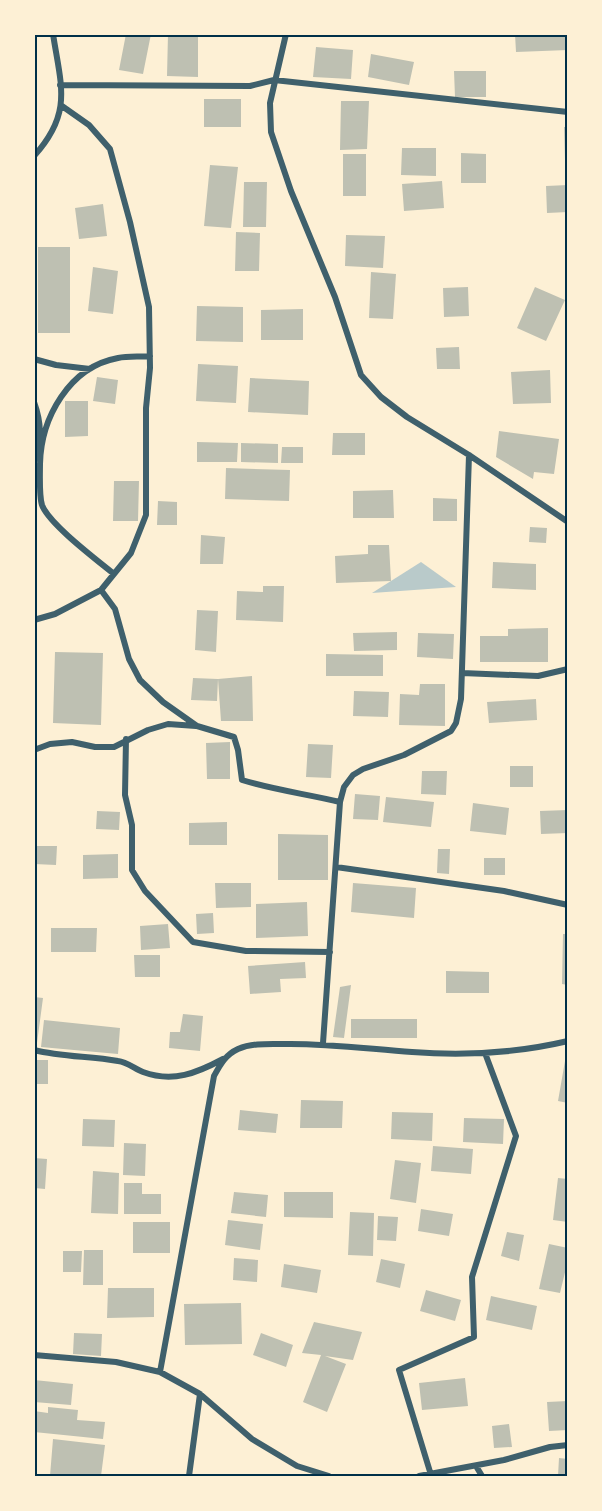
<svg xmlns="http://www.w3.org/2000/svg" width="602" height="1511" viewBox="0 0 602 1511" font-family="'Fira Sans',sans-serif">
  <rect width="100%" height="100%" fill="#fdf0d5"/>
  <path fill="#b9caca" d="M421,562L456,587L372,593Z"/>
  <path fill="#bec0b2" d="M126,34H151L143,74L119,70Z
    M168,34H198V77L167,76Z
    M515,34H568V50L516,52Z
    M316,47L353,50L351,79L313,77Z
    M371,54L414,62L409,85L368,77Z
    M454,71H486V97H455Z
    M204,99H241V127H204Z
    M341,101H369L367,149L340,150Z
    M564,127H568V160H565Z
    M402,148H436V176L401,175Z
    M461,153L486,154V183H461Z
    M343,154H366V196H343Z
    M210,165L238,167L231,228L204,226Z
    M442,181L444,208L404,211L402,184Z
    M244,182H267L266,227H243Z
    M568,185V212L547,213L546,186Z
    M103,204L107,236L79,239L75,208Z
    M236,232L260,233L259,271H235Z
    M346,235L385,236L383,268L345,266Z
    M38,247H70V333H38Z
    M93,267L118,271L113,314L88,311Z
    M371,272L396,274L393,319L369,318Z
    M468,287L469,316L444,317L443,288Z
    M535,287L565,300L546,341L517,328Z
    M197,306L243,307V342L196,341Z
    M303,309V340H261V310Z
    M459,347L460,369H437L436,348Z
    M198,364L238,366L236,403L196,401Z
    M550,370L551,403L513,404L511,372Z
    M97,377L118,380L115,404L93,401Z
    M250,378L309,381L308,415L248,412Z
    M65,401H88V436L65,437Z
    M499,431L559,439L554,474L534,472L533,479L496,457Z
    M333,433H365V455H332Z
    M197,442L238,443L237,462H197Z
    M241,443L278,444V463L241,462Z
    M282,447H303V463H281Z
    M226,468L290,470L289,501L225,499Z
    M114,481H139L138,521H113Z
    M393,490L394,518H353V491Z
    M433,498L457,499V521H433Z
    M158,501L177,502V525H157Z
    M530,527L547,528L546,543L529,542Z
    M201,535L225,537L223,564H200Z
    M368,545H389L391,581L336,583L335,556L368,554Z
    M493,562L536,564V590L492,588Z
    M263,586H284L283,622L236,620L237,591L263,592Z
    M197,610L218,611L216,652L195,650Z
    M548,628V662H480V636H508V629Z
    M397,632V650L354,651L353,633Z
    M418,633L454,634L453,659L417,657Z
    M55,652L103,653L101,725L53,723Z
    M326,654L383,655V676H326Z
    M252,676L253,721H221L218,679Z
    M193,678L218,679L217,701L191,700Z
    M420,684H445V726L399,725L400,694L419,695Z
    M354,691L389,692L388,717L353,716Z
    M536,699L537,720L489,723L487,702Z
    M230,742V779H207L206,743Z
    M308,744L333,745L331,778L306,777Z
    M510,766H533V787H510Z
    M422,771H447L446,795L421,794Z
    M355,794L380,796L378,820L353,819Z
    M386,797L434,802L431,827L383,822Z
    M473,803L509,808L506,835L470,831Z
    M568,810V833L541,834L540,811Z
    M97,811L120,812L119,830L96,829Z
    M227,822V845H189V823Z
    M278,834L328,835V880H278Z
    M34,846H57L56,865L34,864Z
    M438,849H450L449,874L437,873Z
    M118,854V878L83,879V855Z
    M484,858H505V875H484Z
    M215,883H251V907L216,908Z
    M353,883L416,888L414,918L351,912Z
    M307,902L308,936L256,938V904Z
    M213,913L214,933L197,934L196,914Z
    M168,924L170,948L141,950L140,926Z
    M51,928H97L96,952H51Z
    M563,934H568V985L562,984Z
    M134,955H160V977H135Z
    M305,962L306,978L280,979L281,992L250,994L248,966Z
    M446,971L489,972V993H446Z
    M351,985L344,1038L333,1037L340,987Z
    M34,997L43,998L37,1043H34Z
    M183,1014L203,1016L200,1051L169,1048L170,1032H180Z
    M351,1019H417V1038H351Z
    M44,1020L120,1028L118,1054L41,1047Z
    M34,1060H48V1084H34Z
    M565,1061L568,1062V1103L558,1101Z
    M301,1100L343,1101L342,1128H300Z
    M240,1110L278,1114L276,1133L238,1130Z
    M392,1112L433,1113L432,1141L391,1139Z
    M464,1118L504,1119L503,1144L463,1142Z
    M83,1119L115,1120L114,1147L82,1146Z
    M124,1143L146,1144L145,1176L123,1175Z
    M433,1146L473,1149L471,1174L431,1171Z
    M34,1158L47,1159L45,1189L34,1188Z
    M395,1160L421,1163L416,1203L390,1199Z
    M93,1171L119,1173L118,1214L91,1213Z
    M558,1178L568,1179V1222L553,1220Z
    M124,1183H142V1194H161V1214H124Z
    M234,1192L268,1195L266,1217L231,1213Z
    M284,1192H333V1218L284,1217Z
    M421,1209L453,1214L449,1236L418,1231Z
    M350,1212L374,1213L373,1256L348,1255Z
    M378,1216L398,1217L396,1241L377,1240Z
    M228,1220L263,1224L260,1250L225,1245Z
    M133,1222H170V1253H133Z
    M507,1232L524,1235L519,1261L501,1256Z
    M549,1244L568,1248V1260L560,1293L539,1289Z
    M84,1250H103V1285H83Z
    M63,1251H82L81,1272H63Z
    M234,1258L258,1260L257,1282L233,1280Z
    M381,1259L405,1264L400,1288L376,1282Z
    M284,1264L321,1270L317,1293L281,1287Z
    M108,1288H154V1317L107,1318Z
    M426,1290L461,1300L455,1321L420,1311Z
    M491,1296L537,1306L532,1330L486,1320Z
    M241,1303L242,1344L185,1345L184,1304Z
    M314,1322L362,1332L353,1360L325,1356L346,1364L327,1412L303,1402L321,1355L302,1353Z
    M74,1333L102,1334L101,1356L73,1354Z
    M261,1333L293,1345L286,1367L253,1355Z
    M465,1378L468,1406L422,1410L419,1383Z
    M34,1380L73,1384L71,1405L34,1402Z
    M568,1401V1430L549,1431L547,1402Z
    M48,1407L78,1410L77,1420L105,1422L103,1439L34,1432V1411L48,1413Z
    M509,1424L512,1447L494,1448L492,1426Z
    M53,1439L105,1445L101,1476L79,1474V1476H50Z
    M559,1458L568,1459V1476H558Z"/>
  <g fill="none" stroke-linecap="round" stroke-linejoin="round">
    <path stroke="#3f606c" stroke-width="6" d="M286,34L270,103L271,132L291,191L335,297L361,375L381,397L407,417L469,455L568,522
      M60,85L250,86L274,80L568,112
      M34,156C73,113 61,86 53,34
      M34,359L56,365L90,369
      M34,402C41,421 43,444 34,461
      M114,574C97,560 49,524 42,505C39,496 40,473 40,464C41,418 69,367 118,358C128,356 139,357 150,356
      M101,590L115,609L129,659L140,680L163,702L197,726L234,737L238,750L242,780C274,790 307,794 340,802
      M34,620L55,614L101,590L131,553L146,515V408L150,368L149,307L130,222L110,149L89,125L62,106
      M462,673L538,676L568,669
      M126,739L125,795L132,825V870L145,891L193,942L246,951L330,952
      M34,750L50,744L72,742L95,747H114L148,730L168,724L196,726
      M336,867L504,891L568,905
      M323,1043L340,802L344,787L353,775L363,769L404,755L451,731L456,723L461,699L469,455
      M34,1050C62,1057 90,1056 118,1061C127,1062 135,1069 143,1072C173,1083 197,1073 223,1059
      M34,1355L116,1362L160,1372L200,1394L252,1439L297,1466L329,1476
      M160,1372L214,1076C220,1065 225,1055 238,1049C252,1043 268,1044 283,1044C326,1043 369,1049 412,1052C463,1056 517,1053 568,1041
      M476,1466L482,1476
      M431,1475L399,1370L474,1337L472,1277L516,1136L485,1053
      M189,1476L200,1394
      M419,1476L504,1460L550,1447L568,1445"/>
  </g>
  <rect width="602" height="1511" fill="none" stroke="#fdf0d5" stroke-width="72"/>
  <rect x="36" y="36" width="530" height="1439" fill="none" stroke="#003049" stroke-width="2"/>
</svg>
